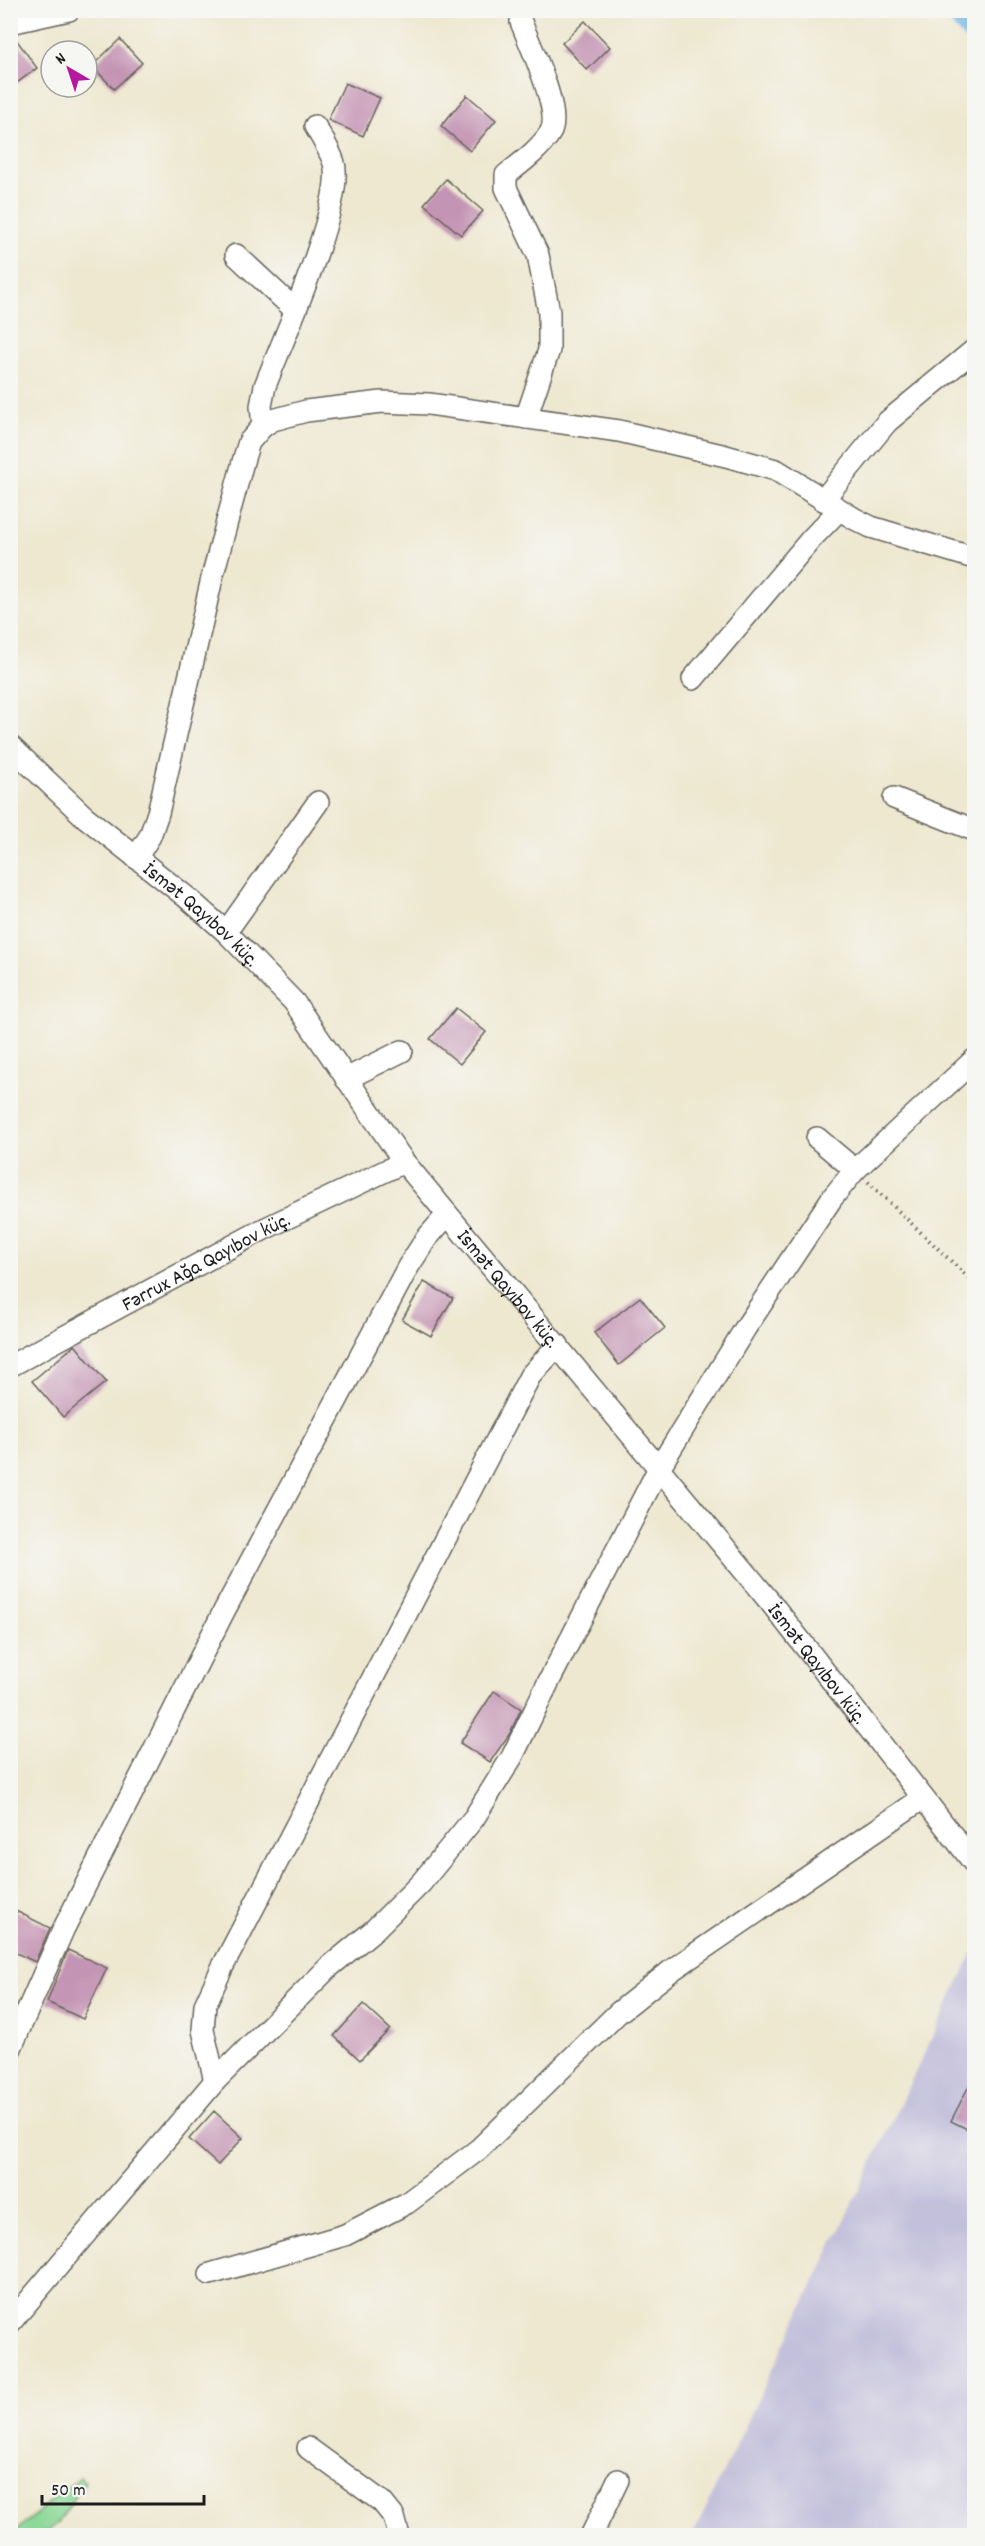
<svg xmlns="http://www.w3.org/2000/svg" width="985" height="2546" viewBox="0 0 985 2546" font-family="Dekko,sans-serif">
  <rect width="100%" height="100%" fill="#f6f6f2"/>
  <filter id="ink" filterUnits="userSpaceOnUse"><feTurbulence type="fractalNoise" baseFrequency=".0167" numOctaves="2"/><feDisplacementMap in="SourceGraphic" scale="12" xChannelSelector="R" yChannelSelector="G"/><feConvolveMatrix kernelMatrix="1 2 1 2 8 2 1 2 1" color-interpolation-filters="sRGB"/></filter>
  <filter id="wash" filterUnits="userSpaceOnUse"><feTurbulence type="fractalNoise" baseFrequency=".008" numOctaves="4" result="noise"/><feDisplacementMap in="SourceGraphic" scale="24" xChannelSelector="R" yChannelSelector="G"/><feGaussianBlur stdDeviation="1.35" result="paint"/><feColorMatrix in="noise" values="0 0 0 0 0 0 0 0 0 0 0 0 0 0 0 0 0 1.4 0 .05"/><feComposite in="paint" operator="in"/></filter>
  <g filter="url(#wash)">
    <rect width="100%" height="100%" fill="#eee8d0"/>
    <path fill="#c3c0db" d="M974,1950V2535H693Z"/>
    <path fill="#8ad896" stroke="#537a59" stroke-width="1.5" d="M80,2477L85,2482L58,2523L43,2535H11Z"/>
    <g fill="none" stroke-linecap="round" stroke-linejoin="round">
      <path stroke="#6eb3e4" stroke-width="22" d="M953,10L974,34"/>
    </g>
    <g id="blocks">
      <path fill="#c494b4" d="M585,21L610,47L587,70L562,43Z
        M10,35H13L37,68L10,88Z
        M120,39L142,63L114,89L92,66Z
        M345,83L380,98L363,136L328,120Z
        M467,95L496,120L470,151L441,126Z
        M446,179L483,211L461,235L424,204Z
        M456,1008L486,1032L460,1064L430,1039Z
        M424,1282L453,1298L431,1336L402,1320Z
        M640,1297L665,1328L619,1365L594,1333Z
        M75,1345L106,1382L63,1417L32,1381Z
        M494,1691L521,1709L510,1733L490,1762L460,1743Z
        M10,1908L50,1928L35,1962L10,1950Z
        M68,1950L107,1968L83,2019L47,2002Z
        M363,2004L390,2029L360,2060L334,2036Z
        M975,2074V2133L951,2121Z
        M214,2111L243,2138L218,2165L189,2139Z"/>
    </g>
  </g>
  <g filter="url(#ink)">
    <use href="#blocks" fill-opacity="0" stroke="#66635b" stroke-width="1.5"/>
    <g fill="none" stroke-linecap="round" stroke-linejoin="round">
      <defs>
        <g id="minor">
          <path d="M521,22C530,45 563,113 550,133C540,149 521,163 506,175V188L538,255L549,312V350L526,418"/>
          <path d="M10,23L69,10"/>
          <path d="M236,255L294,309"/>
          <path d="M263,426L261,406L265,386C282,342 345,202 334,163C330,150 321,137 315,126"/>
          <path d="M823,500L887,422L974,350"/>
          <path d="M693,679L812,538L839,510"/>
          <path id="s1" d="M10,746L84,816L190,900L226,932L294,1002L404,1162L771,1603L974,1863"/>
          <path d="M894,798L974,830"/>
          <path d="M136,858L150,836L158,813L213,574L244,458L249,442L263,426L273,420L306,411L382,402L429,404L619,431L726,456L776,470L855,519L871,527L974,558"/>
          <path d="M226,932L318,802"/>
          <path d="M346,1079L402,1051"/>
          <path d="M817,1138L855,1170"/>
          <path id="s2" d="M10,1366L264,1229L404,1162"/>
          <path d="M10,2050L64,1928L223,1613L408,1267L426,1239L447,1215"/>
          <path d="M215,2081L203,2030L205,2005L222,1968L530,1376L558,1345"/>
          <path d="M210,2274L345,2235L407,2203L479,2149L618,2013L672,1970L923,1798"/>
          <path d="M10,2323L215,2081L328,1968L374,1930L421,1883L474,1818L512,1757L548,1683L659,1468L746,1327L832,1198L855,1170L974,1060"/>
          <path d="M308,2448L382,2502L394,2517L399,2536"/>
          <path d="M591,2536L618,2480"/>
        </g>
      </defs>
      <use href="#minor" stroke="#66635b" stroke-width="24"/>
      <path stroke="#66635b" stroke-width="4" stroke-dasharray="1.5 4.5" stroke-linecap="butt" d="M868,1182L974,1283"/>
      <use href="#minor" stroke="#fff" stroke-width="21"/>
    </g>
  </g>
  <g text-anchor="middle" stroke-width="6" stroke-linejoin="round" paint-order="stroke">
    <g font-size="21" fill="#1c1c1c" stroke="#f6f6f2">
      <text dy="7" stroke="none"><textPath href="#s1" startOffset="255">İsmət Qayıbov küç.</textPath></text>
      <text dy="7" stroke="none"><textPath href="#s2" startOffset="222">Fərrux Ağa Qayıbov küç.</textPath></text>
      <text dy="7" stroke="none"><textPath href="#s1" startOffset="741">İsmət Qayıbov küç.</textPath></text>
      <text dy="7" stroke="none"><textPath href="#s1" startOffset="1227">İsmət Qayıbov küç.</textPath></text>
    </g>
  </g>
  <rect width="985" height="2546" fill="none" stroke="#f6f6f2" stroke-width="36"/>
  <g transform="translate(69 69) rotate(321)"><circle r="28" fill="#f6f6f2" stroke="#9f9f9c" stroke-width="1.5"/>
  <path d="M0-4.5L10 22L0 15L-10 22Z" fill="#b5179e"/>
  <text y="-9" font-size="16" font-weight="bold" text-anchor="middle" fill="#1c1c1c">N</text>
  </g>
  <path d="M42 2495v9h162v-9" fill="none" stroke="#1c1c1c" stroke-width="3"/>
  <text x="51" y="2495" font-size="18" fill="#1c1c1c" stroke="#f6f6f2" stroke-width="4.5" paint-order="stroke">50 m</text>
</svg>
